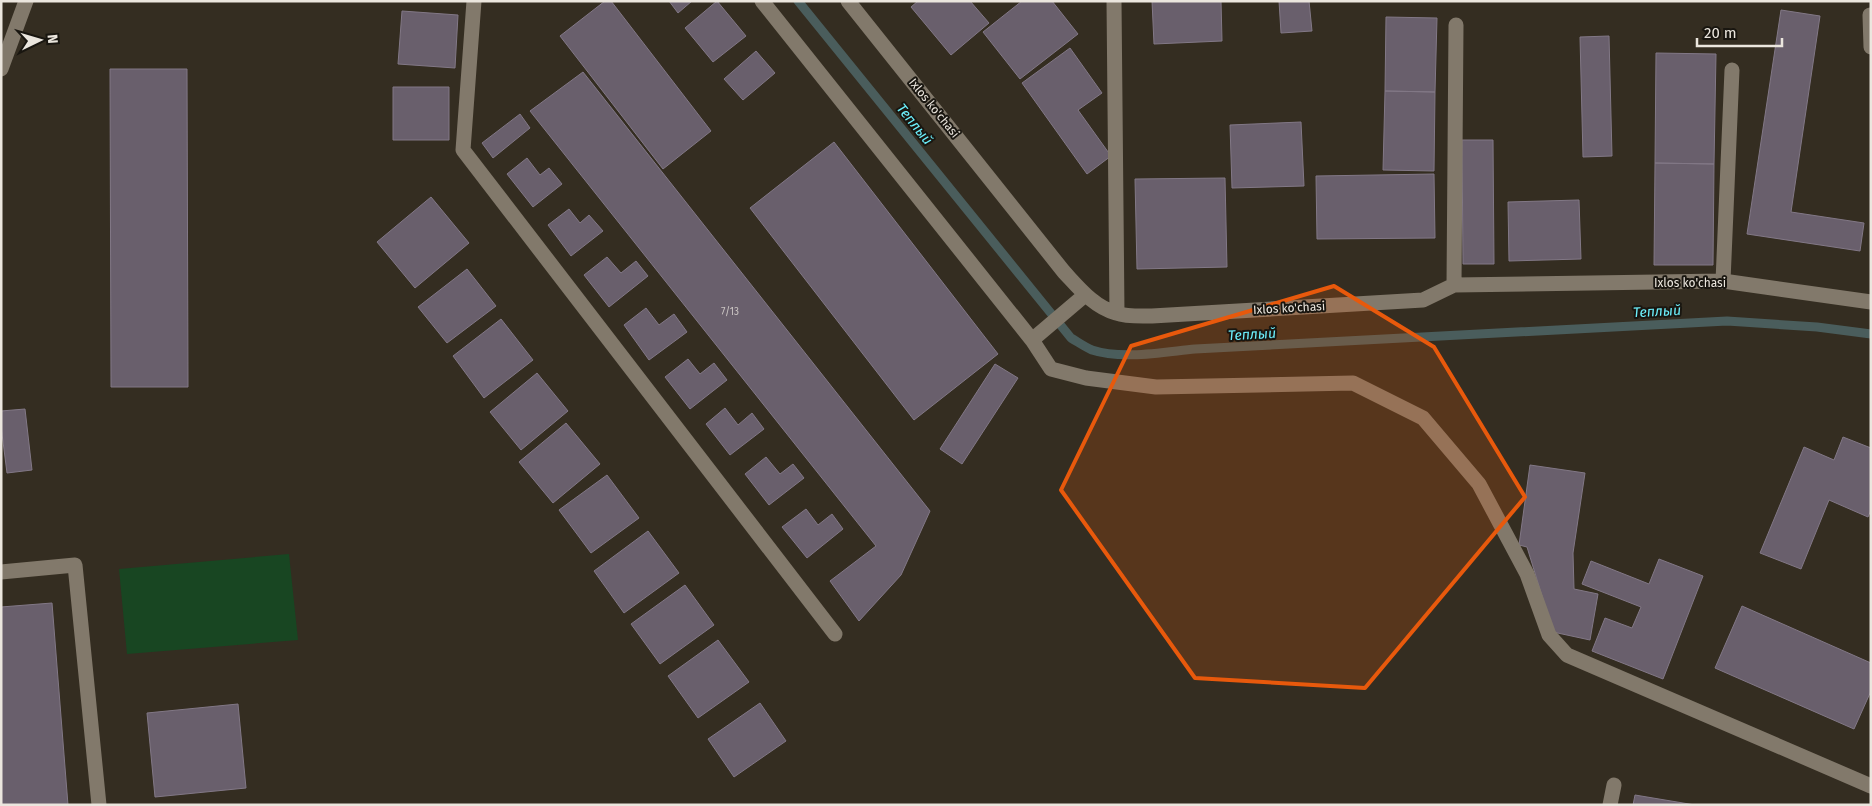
<svg xmlns="http://www.w3.org/2000/svg" width="1872" height="806" viewBox="0 0 1872 806" font-family="'Fira Sans',sans-serif">
  <rect width="100%" height="100%" fill="#342d21"/>
  <path fill="#184622" d="M289,554L298,640L127,654L119,569Z"/>
  <g fill="none" stroke-linecap="round" stroke-linejoin="round">
    <path stroke="#4a5d5c" stroke-width="9" d="M798,1L1071,338C1078,342 1085,347 1092,350C1122,360 1164,352 1195,349L1727,321L1817,327L1871,334"/>
  </g>
  <path fill="#695f6c" stroke="#827886" d="M605,1H611L711,131L663,169L560,36Z
    M669,1H692L678,13Z
    M717,1L746,36L713,62L685,28Z
    M918,1H970L989,23L951,55L911,7Z
    M1022,1H1052L1078,34L1020,79L983,32Z
    M1152,1H1221L1222,41L1154,44Z
    M1279,1H1309L1312,31L1281,33Z
    M1781,10L1820,16L1791,212L1864,223L1860,251L1747,234Z
    M402,11L458,15L455,68L398,64Z
    M1386,17L1437,18L1435,92L1385,91Z
    M1609,36L1612,156L1583,157L1580,37Z
    M1070,48L1102,93L1078,110L1111,156L1087,174L1022,83Z
    M756,51L775,73L743,100L724,79Z
    M1656,53L1716,54L1714,164L1655,163Z
    M110,69H187L188,387H111Z
    M583,72L930,511L901,575L859,621L830,581L876,546L530,111Z
    M393,87H449V140H393Z
    M1385,91L1435,92L1434,171L1383,170Z
    M520,114L530,128L493,158L482,143Z
    M1301,122L1304,186L1232,188L1230,125Z
    M1462,140H1493L1494,264H1463Z
    M834,142L998,354L914,420L750,208Z
    M527,158L540,175L549,168L562,184L533,207L507,174Z
    M1655,163L1714,164L1713,265H1654Z
    M1434,174L1435,238L1317,239L1316,176Z
    M1225,178L1227,267L1137,269L1135,179Z
    M431,197L469,243L415,288L377,242Z
    M1579,200L1581,259L1509,261L1508,202Z
    M569,209L580,223L589,215L603,231L571,256L548,225Z
    M607,257L621,273L636,261L648,276L609,307L584,275Z
    M467,269L496,306L447,343L418,307Z
    M646,308L659,325L674,314L687,332L649,360L624,325Z
    M501,319L533,360L484,398L453,356Z
    M688,359L700,374L714,363L727,380L690,409L665,377Z
    M995,364L1018,378L962,464L940,449Z
    M537,373L568,411L521,450L490,412Z
    M725,408L738,425L752,413L764,429L730,455L706,424Z
    M25,409L32,470L7,473L1,426V411Z
    M566,423L600,464L553,503L519,462Z
    M1843,437L1871,448V510L1868,517L1829,500L1801,569L1760,553L1804,447L1834,460Z
    M766,457L780,474L793,464L804,478L769,505L745,474Z
    M1530,465L1585,473L1573,553L1574,589L1598,594L1590,640L1553,632L1527,547L1519,545Z
    M607,475L639,518L591,553L559,510Z
    M806,509L818,525L832,514L843,529L807,558L782,527Z
    M648,531L679,573L624,613L594,571Z
    M1659,559L1703,576L1663,679L1592,651L1605,618L1632,628L1641,607L1582,584L1591,561L1649,584Z
    M685,585L714,625L660,664L631,624Z
    M52,603L68,805H1V607Z
    M1742,606L1871,663V691L1854,729L1715,668Z
    M718,640L749,682L698,718L668,676Z
    M760,703L786,741L734,777L708,739Z
    M238,704L246,788L155,797L147,713Z
    M1635,795L1695,805H1633Z"/>
  <g fill="none" stroke-linecap="round" stroke-linejoin="round">
    <path stroke="#82796b" stroke-width="15" d="M474,1L463,150L835,634
      M762,1L1032,340L1051,369L1086,378L1156,387L1353,383L1423,418L1479,484L1527,574L1549,635L1567,655L1871,786
      M848,1L1064,272C1079,288 1094,307 1116,313C1127,317 1141,316 1152,316L1423,300L1454,285L1723,281L1871,302
      M1114,1L1117,313
      M1870,15L1871,47
      M1,69L26,1
      M1723,281L1732,70
      M1454,285L1456,25
      M1032,340L1085,295
      M1,572L75,565L99,805
      M1610,805L1614,785"/>
  </g>
  <path fill="#e8590c" fill-opacity="0.2" stroke="#e8590c" stroke-width="4" stroke-linejoin="round" d="M1334,286L1434,347L1525,497L1365,688L1195,678L1061,490L1131,346Z"/>
  <g text-anchor="middle" stroke-width="4" stroke-linejoin="round" paint-order="stroke">
    <g font-size="10" fill="#cac4c2">
      <text x="730" y="315">7/13</text>
    </g>
    <g font-size="12" fill="#ebe6de" stroke="#191610">
      <text transform="translate(934 108) rotate(51)" y="4">Ixlos ko'chasi</text>
      <text x="1690" y="287">Ixlos ko'chasi</text>
      <text transform="translate(1289 308) rotate(-3)" y="4">Ixlos ko'chasi</text>
    </g>
    <g font-size="14" font-style="italic" fill="#6df2fe" stroke="#191610">
      <text transform="translate(915 124) rotate(51)" y="5">Теплый</text>
      <text transform="translate(1657 311) rotate(-3)" y="5">Теплый</text>
      <text transform="translate(1252 334) rotate(-3)" y="5">Теплый</text>
    </g>
  </g>
  <rect width="1872" height="806" fill="none" stroke="#ebe6de" stroke-width="5"/>
  <g transform="translate(40 40) rotate(85)" stroke="#191610" stroke-width="4" paint-order="stroke">
  <path d="M0-4L9 19L0 12L-9 19Z" fill="#ebe6de"/>
  <text y="-8" font-size="14" font-weight="bold" text-anchor="middle" fill="#ebe6de">N</text>
  </g>
  <path d="M1697 38v8h85v-8" fill="none" stroke="#ebe6de" stroke-width="2.5"/>
  <text x="1704" y="38" font-size="15" fill="#ebe6de" stroke="#191610" stroke-width="4" paint-order="stroke">20 m</text>
</svg>
